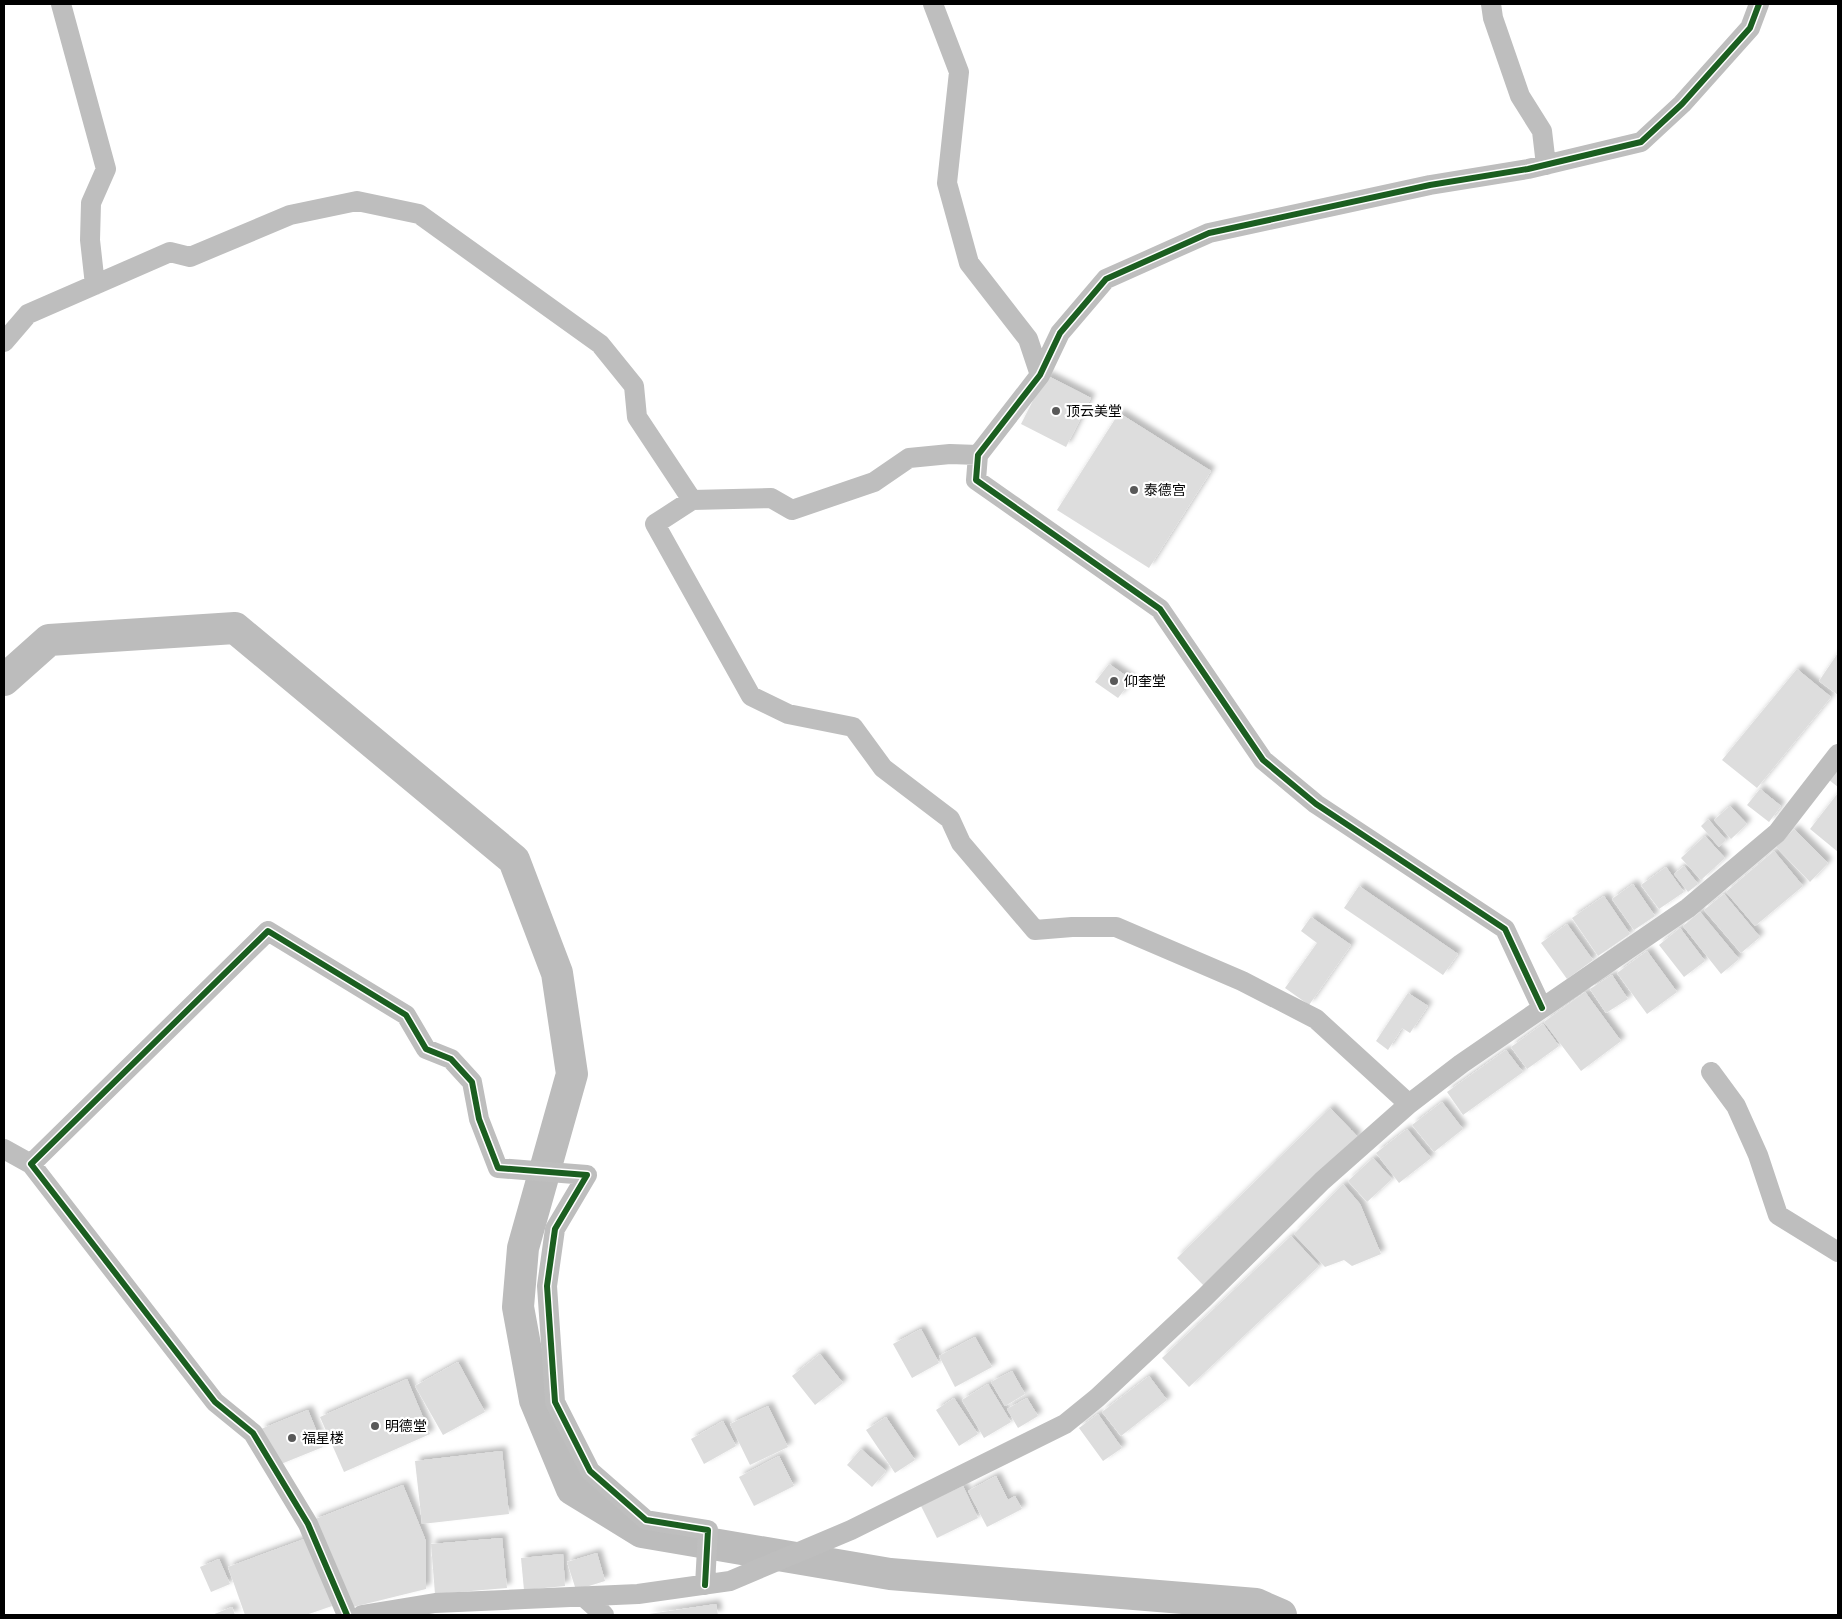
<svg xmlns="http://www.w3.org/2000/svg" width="1842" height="1619" viewBox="0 0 1842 1619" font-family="'Space Grotesk','Noto Sans SC',sans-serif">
  <defs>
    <filter id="shadow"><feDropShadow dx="4.5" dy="-4.5" stdDeviation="2.5" flood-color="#0004"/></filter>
  </defs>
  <rect width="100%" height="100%" fill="#fff"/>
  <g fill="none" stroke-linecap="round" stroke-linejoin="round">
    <path stroke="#bcbcbc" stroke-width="32" d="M4,680L49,640L235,628L514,860L557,973L572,1074L523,1248L518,1307L535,1400L572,1489L642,1532L890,1574L1256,1604L1281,1615"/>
  </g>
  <path fill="#ddd" filter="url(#shadow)" d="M1046,375L1091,398L1066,447L1021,424Z
    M1119,413L1211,471L1149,568L1057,510Z
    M1838,653V695L1819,681Z
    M1109,664L1132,680L1118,698L1095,682Z
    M1797,669L1831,697L1757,788L1722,760Z
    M1838,768V787L1829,780Z
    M1760,789L1781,806L1769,822L1747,805Z
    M1838,793V852L1810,829Z
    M1730,806L1747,824L1731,839L1714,820Z
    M1708,819L1726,840L1719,847L1701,826Z
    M1794,829L1828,863L1810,882L1776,847Z
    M1705,836L1725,858L1701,880L1681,858Z
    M1774,851L1803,886L1755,926L1726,892Z
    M1684,866L1698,884L1688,892L1674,874Z
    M1666,867L1684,892L1659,909L1641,885Z
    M1633,884L1655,916L1634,930L1612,899Z
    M1359,886L1458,954L1443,975L1344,908Z
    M1724,894L1760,937L1741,953L1704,910Z
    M1604,896L1630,934L1598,956L1572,918Z
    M1700,912L1739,959L1721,974L1683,926Z
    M1311,917L1351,945L1309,1005L1285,988L1317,943L1301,931Z
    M1567,924L1593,960L1567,979L1541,943Z
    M1680,928L1705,961L1684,977L1659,945Z
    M1647,951L1677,992L1647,1014L1617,973Z
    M1612,975L1628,999L1606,1013L1590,989Z
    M1585,992L1621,1041L1581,1071L1544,1022Z
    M1408,993L1428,1006L1410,1033L1402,1028L1388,1050L1376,1041Z
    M1543,1024L1559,1046L1527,1069L1511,1047Z
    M1506,1050L1523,1072L1463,1115L1447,1092Z
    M1442,1102L1463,1129L1434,1152L1412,1125Z
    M1330,1108L1358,1137L1205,1287L1177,1258Z
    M1407,1129L1431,1158L1399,1183L1376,1153Z
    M1373,1158L1392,1179L1367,1202L1348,1181Z
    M1343,1184L1360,1204L1381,1254L1352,1266L1344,1260L1325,1267L1294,1234Z
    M1291,1236L1319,1266L1189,1387L1162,1358Z
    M921,1329L939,1363L912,1378L893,1344Z
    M975,1337L992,1367L955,1387L939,1356Z
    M820,1354L843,1383L815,1405L792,1376Z
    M458,1362L485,1412L443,1435L415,1386Z
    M1012,1371L1025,1394L1005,1406L991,1382Z
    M1149,1376L1167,1400L1121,1436L1102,1412Z
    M407,1379L430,1434L344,1472L320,1417Z
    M988,1384L1011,1422L984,1438L962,1400Z
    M954,1398L978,1434L959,1446L936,1410Z
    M1027,1398L1038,1416L1018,1428L1007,1409Z
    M768,1406L788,1447L750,1465L730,1424Z
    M308,1410L323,1447L276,1466L261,1429Z
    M1098,1414L1122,1448L1103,1461L1079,1428Z
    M886,1417L915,1460L895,1473L866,1430Z
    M723,1421L736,1446L704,1464L691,1439Z
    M861,1449L886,1471L872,1487L847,1465Z
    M502,1451L509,1514L422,1524L415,1461Z
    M779,1456L794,1486L754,1506L739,1477Z
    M996,1476L1008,1500L1015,1496L1022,1509L987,1527L968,1491Z
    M403,1485L426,1541V1589L349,1608L313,1520Z
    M963,1486L978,1518L937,1538L921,1506Z
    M307,1538L332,1606L306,1615H245L228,1567Z
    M502,1538L507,1588L435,1594L431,1544Z
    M597,1553L605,1581L576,1590L567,1562Z
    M563,1554L565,1586L524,1590L521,1558Z
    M219,1559L230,1584L211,1592L200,1567Z
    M716,1604L718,1615H649V1614Z
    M232,1607L235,1615H212Z"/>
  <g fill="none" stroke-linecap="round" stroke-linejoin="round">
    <path stroke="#bebebe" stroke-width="20" d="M61,4L106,169L91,203L90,240L95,285
      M933,4L959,72L947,183L969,263L1028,339L1040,375
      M1491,4L1493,18L1520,96L1542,131L1546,165
      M4,342L28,314L170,252L190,257L290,215L357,201L419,214L600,344L634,386L637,417L692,500L771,498L792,510L874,482L909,458L950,454L978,455
      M692,500L655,524L751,696L788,714L853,727L883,768L950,819L961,843L1035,930L1072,927H1116L1242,981L1316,1019L1409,1104
      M1542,1008L1505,929L1316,804L1263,760L1160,609L976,480L978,455L1040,375L1060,333L1106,279L1209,233L1430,185L1528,169L1641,142L1682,104L1750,28L1759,4
      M1711,1072L1736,1106L1758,1155L1778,1215L1838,1252
      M4,1149L31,1164
      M584,1597L604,1615
      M347,1615L308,1524L253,1433L215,1402L31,1164L268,931L406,1015L426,1049L451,1059L472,1082L479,1119L498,1168L587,1175L555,1229L547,1286L555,1402L590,1471L646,1520L708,1530L705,1585
      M362,1615L435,1603L638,1594L730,1581L851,1530L1065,1424L1097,1398L1204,1298L1322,1181L1409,1104L1461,1064L1688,908L1777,833L1838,754"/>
    <defs>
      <path id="cycleway" d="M1542,1008L1505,929L1316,804L1263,760L1160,609L976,480L978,455L1040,375L1060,333L1106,279L1209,233L1430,185L1528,169L1641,142L1682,104L1750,28L1759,4
        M347,1615L308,1524L253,1433L215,1402L31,1164L268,931L406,1015L426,1049L451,1059L472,1082L479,1119L498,1168L587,1175L555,1229L547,1286L555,1402L590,1471L646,1520L708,1530L705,1585"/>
    </defs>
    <use href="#cycleway" stroke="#fff" stroke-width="9"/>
    <use href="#cycleway" stroke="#1b5e20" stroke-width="6"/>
  </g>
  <g fill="#595959" stroke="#fff" stroke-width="2">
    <circle cx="1056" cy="411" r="5"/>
    <circle cx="1134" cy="490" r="5"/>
    <circle cx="1114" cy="681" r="5"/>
    <circle cx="375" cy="1426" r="5"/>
    <circle cx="292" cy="1438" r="5"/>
  </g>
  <g text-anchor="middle" stroke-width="4.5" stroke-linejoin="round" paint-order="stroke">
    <g font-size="14" fill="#000" stroke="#fff" text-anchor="start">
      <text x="1066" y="416">顶云美堂</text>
      <text x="1144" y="495">泰德宫</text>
      <text x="1124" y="686">仰奎堂</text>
      <text x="385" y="1431">明德堂</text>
      <text x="302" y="1443">福星楼</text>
    </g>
  </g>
  <rect width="1842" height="1619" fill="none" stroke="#000000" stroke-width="10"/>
</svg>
